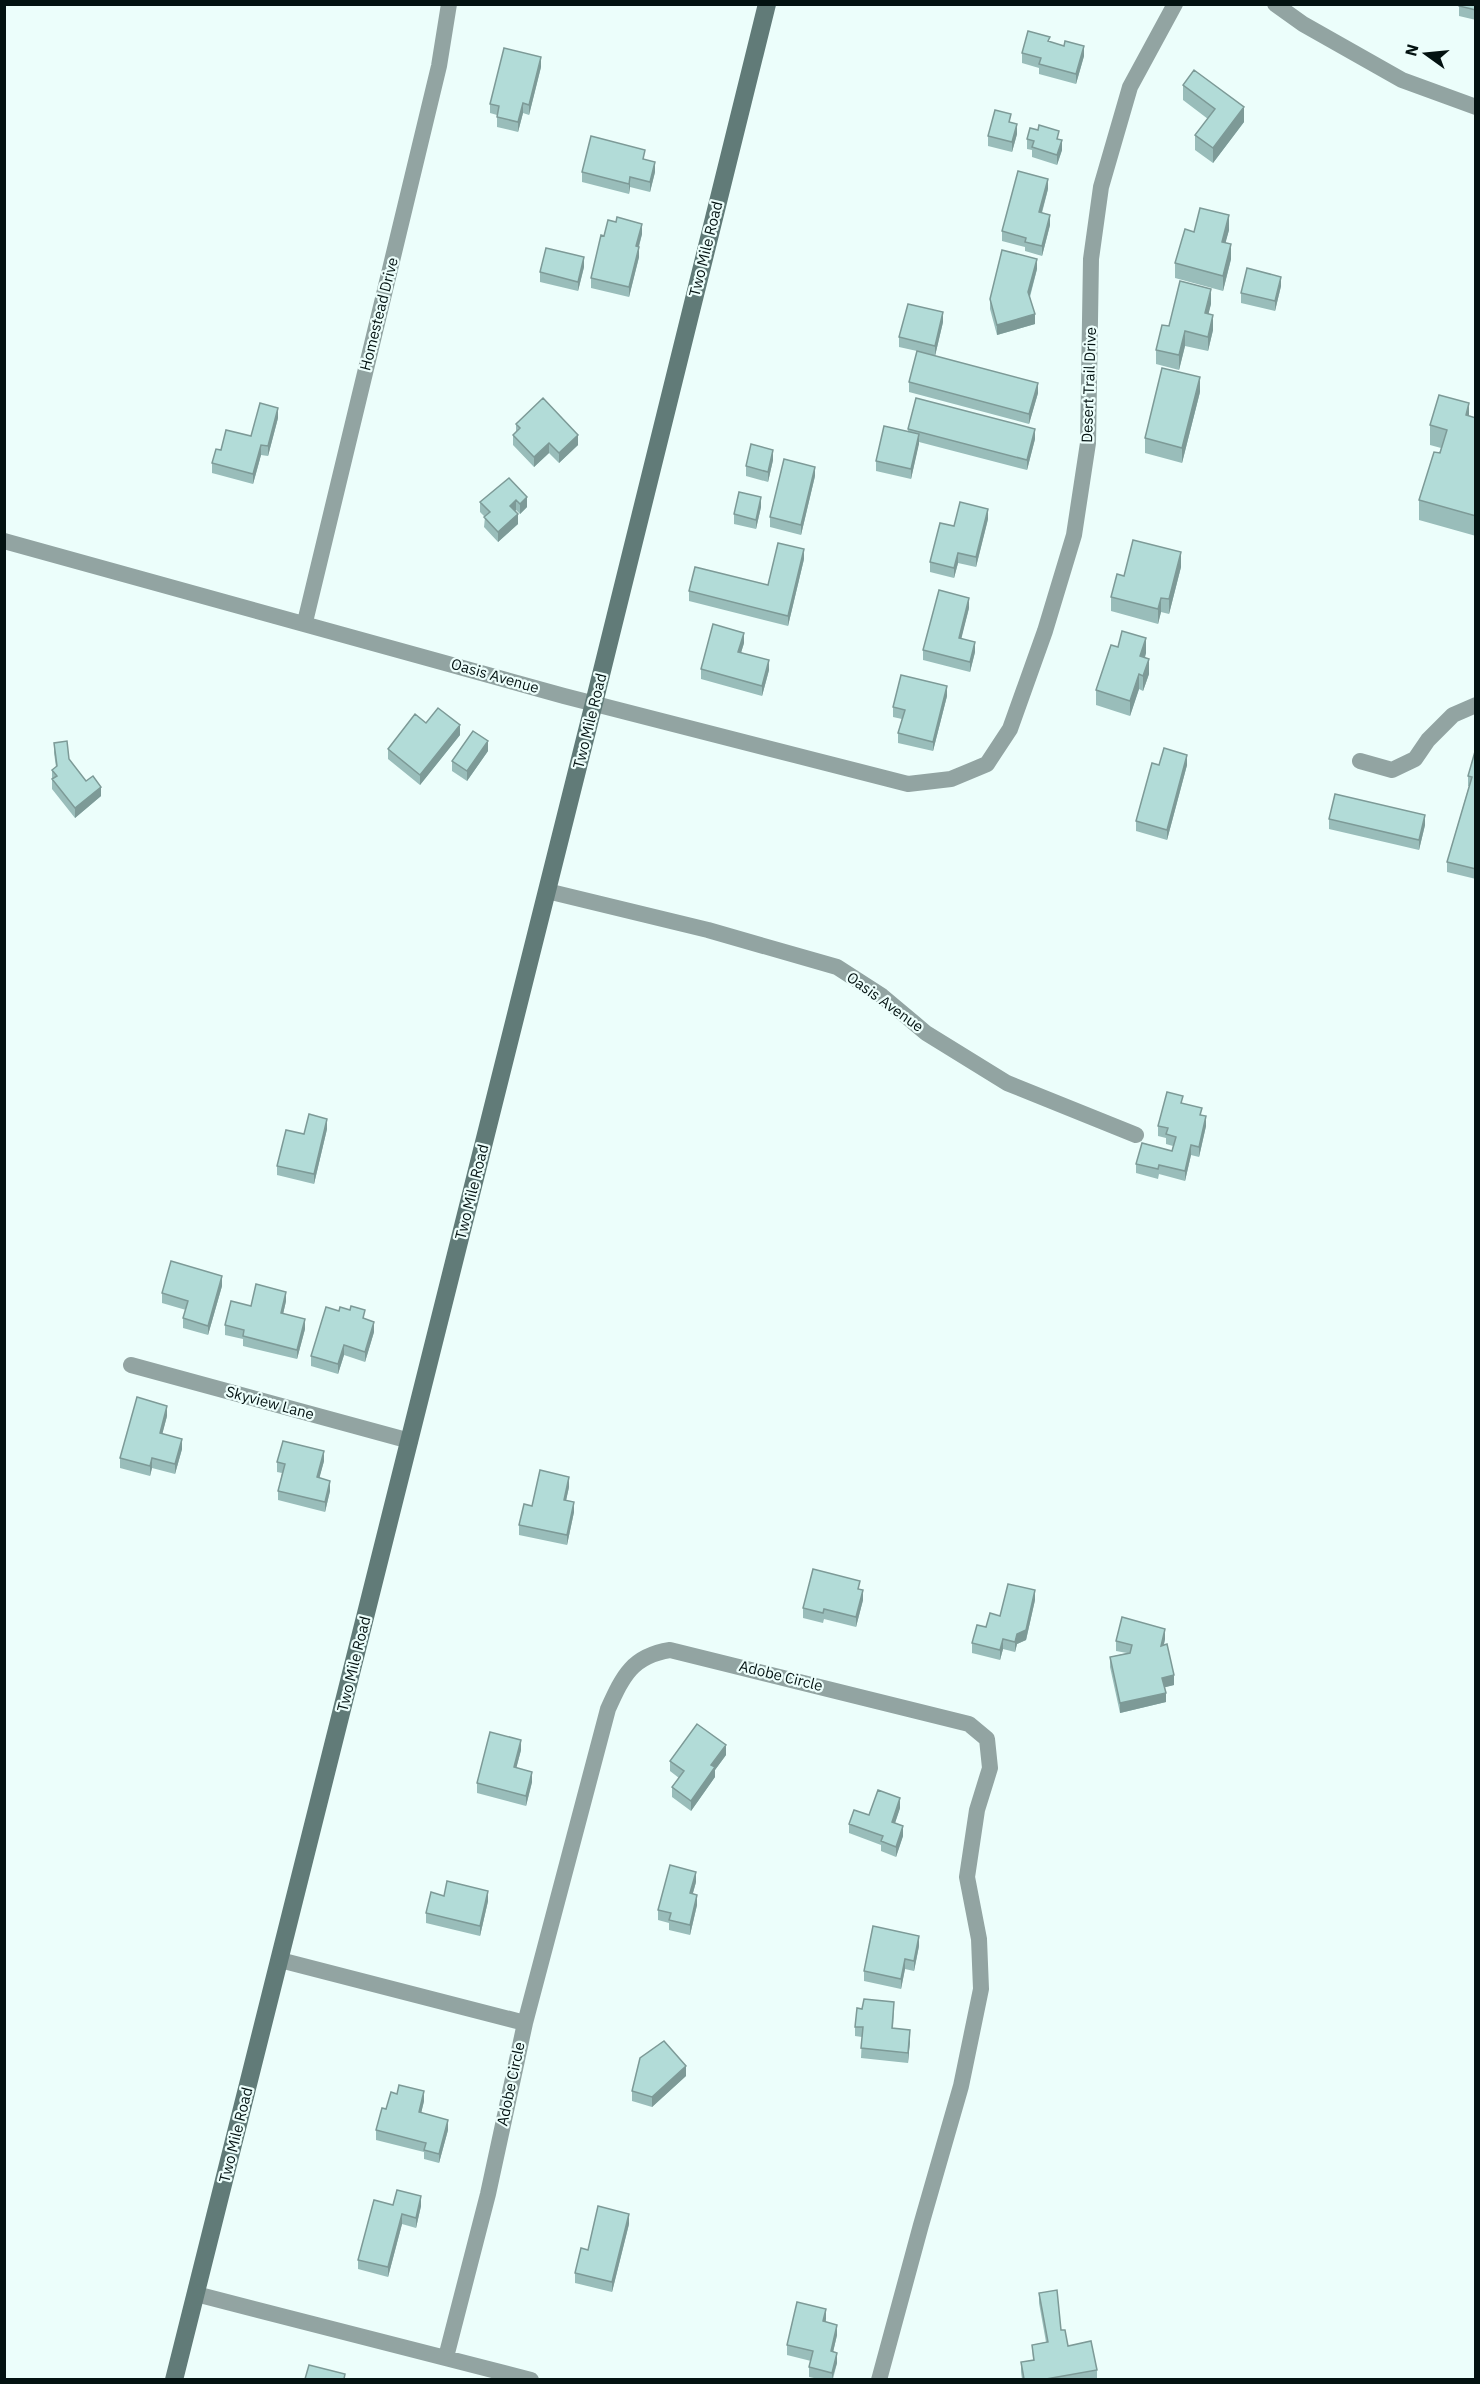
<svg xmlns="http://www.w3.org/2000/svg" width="1480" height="2384" viewBox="0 0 1480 2384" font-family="'IBM Plex Sans',sans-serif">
  <rect width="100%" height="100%" fill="#ecfefb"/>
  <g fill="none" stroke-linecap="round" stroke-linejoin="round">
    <path stroke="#92a4a2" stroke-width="16" d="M1275,4L1303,24L1402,80L1476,107
      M4,541L564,696L908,784L951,779L987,764L1010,729L1045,631L1074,535L1088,443L1091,259L1101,187L1130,87L1175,4
      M305,622L439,66L449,4
      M1360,761L1392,770L1415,759L1428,740L1453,715L1476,705
      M547,891L708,930L837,967L882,996L926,1033L1007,1083L1136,1135
      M131,1365L410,1441
      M280,1960L525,2023
      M196,2294L531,2380
      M446,2357L488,2194L525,2023L608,1709C623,1676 632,1656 670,1650L969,1724L987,1739L990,1768L977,1810L967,1877L979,1939L981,1989L961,2086L921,2225L879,2380"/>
    <path stroke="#617b78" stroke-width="18" d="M174,2380L594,703L767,4"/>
  </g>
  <path fill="#99bdba" d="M1459,4H1476V20L1459,16Z
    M1050,42L1064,46L1084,56L1076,84L1039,74V68L1022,63V53Z
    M541,67L529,115L523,113L518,132L497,127V115L490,113V104Z
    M1183,85L1244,122L1213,163L1195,150V135L1208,119L1183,100Z
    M1017,134L1012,152L988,146V136Z
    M1027,139H1059L1062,150L1057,165L1032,157V150L1027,149Z
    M645,160L655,172L650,192L630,187L629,194L582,182V172Z
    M1048,189L1042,213L1050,225L1042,256L1025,251V247L1002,241V231Z
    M1229,230L1225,243L1231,259L1223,291L1175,278V263L1194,232Z
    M642,234L639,247V257L629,297L591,288V278L604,236Z
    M584,267L578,291L540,282V272Z
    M1037,269L1030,297L1035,324L997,335L990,309V299Z
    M1281,286L1275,311L1241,303V293Z
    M1211,304L1208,314L1213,330L1208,351L1185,346L1179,370L1156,364V350L1169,326Z
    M943,322L935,356L1038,393L1029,424L909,392V382L917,351L899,347V337Z
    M1200,392L1182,463L1145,453V438Z
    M1469,416L1476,418V536L1419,520V500L1441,448L1430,445V425Z
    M278,418L268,456L261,455L253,484L212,473V463L221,450L251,436Z
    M516,424L578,445L559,463L549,453L534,467L513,445V435L516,432Z
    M908,429L1035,439L1027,470L919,442L911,479L876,471V461L908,431Z
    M773,460L768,482L746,476V466Z
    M815,476L801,535L770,527V517Z
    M527,497V507L520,514L516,510L515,511L518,524L498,542L484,527L485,517L480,512V502Z
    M761,507L756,529L734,524V514Z
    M988,519L976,567L958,563L954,578L930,572V562L954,526Z
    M804,559L788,626L689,601V591L768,585Z
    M1181,567L1169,614L1161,612L1158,624L1111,611V597L1124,576Z
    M969,608L961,638L975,652L970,672L923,660V650Z
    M744,643L741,653L769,670L762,696L701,679V669Z
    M1118,647L1146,653L1145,658L1149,674L1143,691L1139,689L1130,716L1096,705V690Z
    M947,696L933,751L898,743V733L902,719L893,717V707Z
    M426,723L460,735L420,785L388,759V749Z
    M54,743L69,759L86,781L101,796L75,818L52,789V770L56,767L54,753Z
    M1476,748V879L1447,872V862L1469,786H1468V776Z
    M488,751L467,781L452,771V761Z
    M1159,765H1187L1167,840L1136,831V821Z
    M1329,819L1425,825L1419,850L1329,829Z
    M1183,1103L1202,1115L1206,1126L1199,1157L1191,1155L1185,1181L1159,1174L1158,1179L1136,1173V1164L1172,1151L1173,1146L1166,1144V1138L1158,1136V1126Z
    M327,1129L314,1184L277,1175V1166L304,1134Z
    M222,1286L208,1335L183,1328V1318L186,1310L162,1303V1293Z
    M286,1301L283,1314L305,1329L297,1359L243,1346V1339L225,1335V1325L251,1306Z
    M365,1319L374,1332L365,1362L344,1355L338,1374L311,1366V1356Z
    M167,1416L162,1434L182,1449L175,1474L152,1468L150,1476L120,1468V1458Z
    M324,1461L319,1478L330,1491L325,1512L278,1500V1491L282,1473L277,1472V1462Z
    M569,1487L566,1500L574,1512L567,1545L519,1535V1525Z
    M860,1589L863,1600L856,1627L824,1619L823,1623L803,1618V1608Z
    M1035,1600L1026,1640L1017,1644L1015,1652L1003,1649L1000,1660L972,1653V1643L986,1627L1000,1616Z
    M1165,1639L1164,1645L1174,1685L1165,1687L1166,1702L1120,1713L1110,1667V1657L1127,1653L1116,1651V1641Z
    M521,1750L516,1768L532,1782L526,1806L477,1793V1783Z
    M726,1755L715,1770V1777L691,1811L672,1797V1787L679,1778L670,1771V1761Z
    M900,1808L895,1823L903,1836L896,1857L881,1851V1845L849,1833V1824L869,1815Z
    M696,1882L693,1893L697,1905L690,1935L669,1930V1923L658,1920V1910Z
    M444,1896L488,1901L480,1936L426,1923V1913Z
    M919,1946L914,1971L905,1969L901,1989L864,1981V1971Z
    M894,2012L893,2028L910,2040L908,2063L861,2058L862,2037L855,2036V2027Z
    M686,2076L652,2107L632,2101V2091Z
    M424,2101L421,2113L448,2130L439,2163L424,2159V2152L376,2140V2130L386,2109Z
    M393,2205L421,2206L416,2228L402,2224L388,2277L358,2269V2260Z
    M629,2224L612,2292L575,2283V2273Z
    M1039,2293L1061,2330L1068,2346L1097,2370V2379H1022L1021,2372V2362L1033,2360L1032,2345L1046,2342L1039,2303Z
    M826,2319V2322L837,2335L833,2352L837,2363L833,2379H819L809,2377V2367L811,2361L787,2355V2345Z"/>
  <path fill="#7d9a97" d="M1084,46V56L1076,84V74Z
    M541,57V67L529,115V105Z
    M523,103V113L518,132V122Z
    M1244,107V122L1213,163V148Z
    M1017,124V134L1012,152V142Z
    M1062,140V150L1057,165V155Z
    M655,162V172L650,192V182Z
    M630,177V187L629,194V184Z
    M1048,179V189L1039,222V212Z
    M1050,215V225L1042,256V246Z
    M1229,215V230L1222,256V242Z
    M642,224V234L636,256V246Z
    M1231,244V259L1223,291V276Z
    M639,247V257L629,297V287Z
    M584,257V267L578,291V282Z
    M1037,259V269L1028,302V292Z
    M1281,277V286L1275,311V301Z
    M1211,289V304L1205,328V313Z
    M943,312V322L935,356V346Z
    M1035,314V324L997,335V325Z
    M1213,315V330L1208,351V337Z
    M1185,331V346L1179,370V355Z
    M1200,377V392L1182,463V448Z
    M1038,383V393L1029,424V414Z
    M1469,403V423L1466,415Z
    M278,408V418L268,456V446Z
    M1035,429V439L1027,470V460Z
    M919,434V444L911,479V469Z
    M578,435V445L559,463V453Z
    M549,443V453L534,467V457Z
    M261,445V455L253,484V474Z
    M773,450V460L768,482V472Z
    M815,467V476L801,535V525Z
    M527,497V507L520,514V504Z
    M761,497V507L756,529V520Z
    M516,500V510L510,516V506Z
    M988,509V519L976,567V557Z
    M518,514V524L498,542V532Z
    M804,549V559L788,626V616Z
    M1181,552V567L1169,614V599Z
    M958,553V563L954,578V568Z
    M969,598V608L959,648V638Z
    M1161,598V612L1158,624V609Z
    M744,633V643L738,662V652Z
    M1146,638V653L1140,671V656Z
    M975,642V652L970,672V662Z
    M1149,659V674L1143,691V676Z
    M769,660V670L762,696V686Z
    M1139,674V689L1130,716V701Z
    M947,686V696L933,751V742Z
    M460,725V735L420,785V775Z
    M488,741V751L467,781V771Z
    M1187,755V765L1167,840V830Z
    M101,787V796L75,818V808Z
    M1425,815V825L1419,850V840Z
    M1206,1116V1126L1199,1157V1147Z
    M327,1119V1129L314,1184V1174Z
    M1191,1145V1155L1185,1181V1171Z
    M222,1276V1286L208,1335V1326Z
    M286,1292V1301L281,1323V1313Z
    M305,1319V1329L297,1359V1350Z
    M374,1322V1332L365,1362V1352Z
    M344,1345V1355L338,1374V1364Z
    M167,1406V1416L160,1443V1433Z
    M182,1439V1449L175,1474V1464Z
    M324,1451V1461L317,1487V1477Z
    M152,1458V1468L150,1476V1466Z
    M569,1477V1487L564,1510V1500Z
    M330,1481V1491L325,1512V1502Z
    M574,1502V1512L567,1545V1535Z
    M863,1590V1600L856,1627V1617Z
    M1035,1590V1600L1026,1640L1017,1644L1015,1652V1642L1017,1634Z
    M1165,1629V1639L1161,1656V1646Z
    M1003,1639V1649L1000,1660V1650Z
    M1174,1675V1685L1162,1688V1678Z
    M1166,1693V1702L1120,1713V1703Z
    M521,1740V1750L514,1777V1767Z
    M726,1745V1755L715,1770V1777L691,1811V1801L711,1765Z
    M532,1772V1782L526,1806V1796Z
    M900,1798V1808L892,1832V1822Z
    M903,1826V1836L896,1857V1847Z
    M696,1872V1882L690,1903V1893Z
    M488,1891V1901L480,1936V1926Z
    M697,1895V1905L690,1935V1925Z
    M919,1936V1946L914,1971V1961Z
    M905,1959V1969L901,1989V1979Z
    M910,2030V2040L908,2063V2053Z
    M686,2066V2076L652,2107V2097Z
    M424,2091V2101L419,2122V2112Z
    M448,2120V2130L439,2163V2154Z
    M421,2196V2206L416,2228V2218Z
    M402,2214V2224L388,2277V2267Z
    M629,2214V2224L612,2292V2282Z
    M826,2309V2319L823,2331V2321Z
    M837,2325V2335L831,2361V2351Z
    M837,2353V2363L832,2379V2373Z"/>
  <path fill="#b2dcd8" stroke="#7d9a97" stroke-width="1.5" d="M1459,4H1476V10L1459,6Z
    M1028,31L1050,37L1048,41L1064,46L1065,41L1084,46L1076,74L1039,64L1041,58L1022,53Z
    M504,48L541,57L529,105L523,103L518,122L497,117L499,106L490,104Z
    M1194,70L1244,107L1213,148L1195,135L1215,109L1183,85Z
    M995,110L1011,114L1009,122L1017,124L1012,142L988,136Z
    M1039,125L1059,131L1057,139L1062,140L1057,155L1032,147L1034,141L1027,139L1030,128L1038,130Z
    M591,136L645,150L643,159L655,162L650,182L630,177L629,184L582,172Z
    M1018,171L1048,179L1039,212L1050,215L1042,246L1025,242L1026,238L1002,231Z
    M1200,208L1229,215L1222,242L1231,244L1223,276L1175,263L1185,229L1194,232Z
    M617,217L642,224L636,246L639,247L629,287L591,278L601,235L604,236L608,220L616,222Z
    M546,248L584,257L578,282L540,272Z
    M1002,250L1037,259L1028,292L1035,314L997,325L990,299Z
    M1247,268L1281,277L1275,301L1241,293Z
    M1180,281L1211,289L1205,313L1213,315L1208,337L1185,331L1179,355L1156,350L1162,325L1169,326Z
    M908,304L943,312L935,346L899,337Z
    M917,351L1038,383L1029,414L909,382Z
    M1162,368L1200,377L1182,448L1145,438Z
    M1439,395L1469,403L1466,415L1476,418V516L1419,500L1434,452L1440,453L1447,430L1430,425Z
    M543,398L578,435L559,453L549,443L534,457L513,435L520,428L516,424Z
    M916,398L1035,429L1027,460L908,429Z
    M260,403L278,408L268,446L261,445L253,474L212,463L216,449L221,450L226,430L251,436Z
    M884,426L919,434L911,469L876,461Z
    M751,444L773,450L768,472L746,466Z
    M784,459L815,467L801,525L770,517Z
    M509,478L527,497L520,504L516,500L510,506L518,514L498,532L484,517L490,512L480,502Z
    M739,492L761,497L756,520L734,514Z
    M960,502L988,509L976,557L958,553L954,568L930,562L940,523L954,526Z
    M1133,540L1181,552L1169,599L1161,598L1158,609L1111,597L1117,574L1124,576Z
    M778,543L804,549L788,616L689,591L695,567L768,585Z
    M939,590L969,598L959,638L975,642L970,662L923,650Z
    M713,624L744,633L738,652L769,660L762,686L701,669Z
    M1122,631L1146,638L1140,656L1149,659L1143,676L1139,674L1130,701L1096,690L1111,645L1118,647Z
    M901,675L947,686L933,742L898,733L905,710L893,707Z
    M438,708L460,725L420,775L388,749L415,714L426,723Z
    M473,731L488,741L467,771L452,761Z
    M67,741L69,759L86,781L93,776L101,787L75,808L52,779L57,776L52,770L57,766L54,743Z
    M1164,748L1187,755L1167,830L1136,821L1152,763L1159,765Z
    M1476,748V869L1447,862L1472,777L1468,776Z
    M1335,794L1425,815L1419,840L1329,819Z
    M1167,1092L1183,1096L1181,1103L1202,1108L1200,1115L1206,1116L1199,1147L1191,1145L1185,1171L1159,1165L1158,1169L1136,1164L1142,1143L1172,1151L1176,1137L1166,1134L1168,1128L1158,1126Z
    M309,1114L327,1119L314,1174L277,1166L286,1130L304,1134Z
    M171,1261L222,1276L208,1326L183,1318L188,1301L162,1293Z
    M256,1284L286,1292L281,1313L305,1319L297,1350L243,1336L244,1330L225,1325L231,1301L251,1306Z
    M351,1306L365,1310L363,1318L374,1322L365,1352L344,1345L338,1364L311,1356L326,1307L339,1311L340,1307L350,1310Z
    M137,1397L167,1406L160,1433L182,1439L175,1464L152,1458L150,1466L120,1458Z
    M283,1441L324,1451L317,1477L330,1481L325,1502L278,1491L285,1464L277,1462Z
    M540,1470L569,1477L564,1500L574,1502L567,1535L519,1525L524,1504L532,1506Z
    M813,1569L860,1581L858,1589L863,1590L856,1617L824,1609L823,1613L803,1608Z
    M1008,1584L1035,1590L1026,1630L1017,1634L1015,1642L1003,1639L1000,1650L972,1643L977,1625L986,1627L990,1613L1000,1616Z
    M1122,1617L1165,1629L1161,1646L1167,1644L1174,1675L1162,1678L1166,1693L1120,1703L1110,1657L1130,1653L1132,1645L1116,1641Z
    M697,1724L726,1745L711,1765L715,1767L691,1801L672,1787L684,1771L670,1761Z
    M490,1732L521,1740L514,1767L532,1772L526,1796L477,1783Z
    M878,1790L900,1798L892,1822L903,1826L896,1847L881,1841L883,1836L849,1824L854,1810L869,1815Z
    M670,1865L696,1872L690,1893L697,1895L690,1925L669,1920L671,1913L658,1910Z
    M447,1881L488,1891L480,1926L426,1913L431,1892L444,1896Z
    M873,1926L919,1936L914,1961L905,1959L901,1979L864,1971Z
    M864,1999L894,2002L892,2028L910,2030L908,2053L861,2048L863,2027H855L857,2008L862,2009Z
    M664,2041L686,2066L652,2097L632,2091L640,2058Z
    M399,2085L424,2091L419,2112L448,2120L439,2154L424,2150L426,2143L376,2130L382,2108L386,2109L391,2092L397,2094Z
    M397,2190L421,2196L416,2218L402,2214L388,2267L358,2260L374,2200L393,2205Z
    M598,2206L629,2214L612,2282L575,2273L581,2248L588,2250Z
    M1057,2290L1061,2330H1065L1068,2346L1091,2341L1097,2370L1046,2379H1024L1021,2362L1034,2360L1032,2345L1048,2342L1039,2293Z
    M797,2302L826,2309L823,2321L837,2325L831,2351L837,2353L832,2373L809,2367L813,2351L787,2345Z
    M309,2365L345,2374L344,2379H305Z"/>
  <g text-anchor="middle" stroke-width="4.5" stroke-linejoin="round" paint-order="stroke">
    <g font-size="15" fill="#031211" stroke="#ecfefb">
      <text transform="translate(706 249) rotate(-76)" y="5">Two Mile Road</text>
      <text transform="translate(379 314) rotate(-76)" y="5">Homestead Drive</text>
      <text transform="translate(1089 385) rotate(-88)" y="5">Desert Trail Drive</text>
      <text transform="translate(495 676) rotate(16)" y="5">Oasis Avenue</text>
      <text transform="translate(590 721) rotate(-76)" y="5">Two Mile Road</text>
      <text transform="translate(885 1002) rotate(36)" y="5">Oasis Avenue</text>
      <text transform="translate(472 1192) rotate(-76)" y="5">Two Mile Road</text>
      <text transform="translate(270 1403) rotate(15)" y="5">Skyview Lane</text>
      <text transform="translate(354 1664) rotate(-76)" y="5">Two Mile Road</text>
      <text transform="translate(781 1676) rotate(14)" y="5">Adobe Circle</text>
      <text transform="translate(511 2084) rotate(-78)" y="5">Adobe Circle</text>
      <text transform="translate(236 2135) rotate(-76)" y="5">Two Mile Road</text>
    </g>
  </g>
  <rect width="1480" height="2384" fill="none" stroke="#031211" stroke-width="12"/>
  <g transform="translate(1426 54) rotate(285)" stroke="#ecfefb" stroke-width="4.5" paint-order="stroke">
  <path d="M0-4.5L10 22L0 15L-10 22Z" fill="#031211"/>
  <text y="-9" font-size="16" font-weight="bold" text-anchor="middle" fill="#031211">N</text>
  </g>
</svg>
